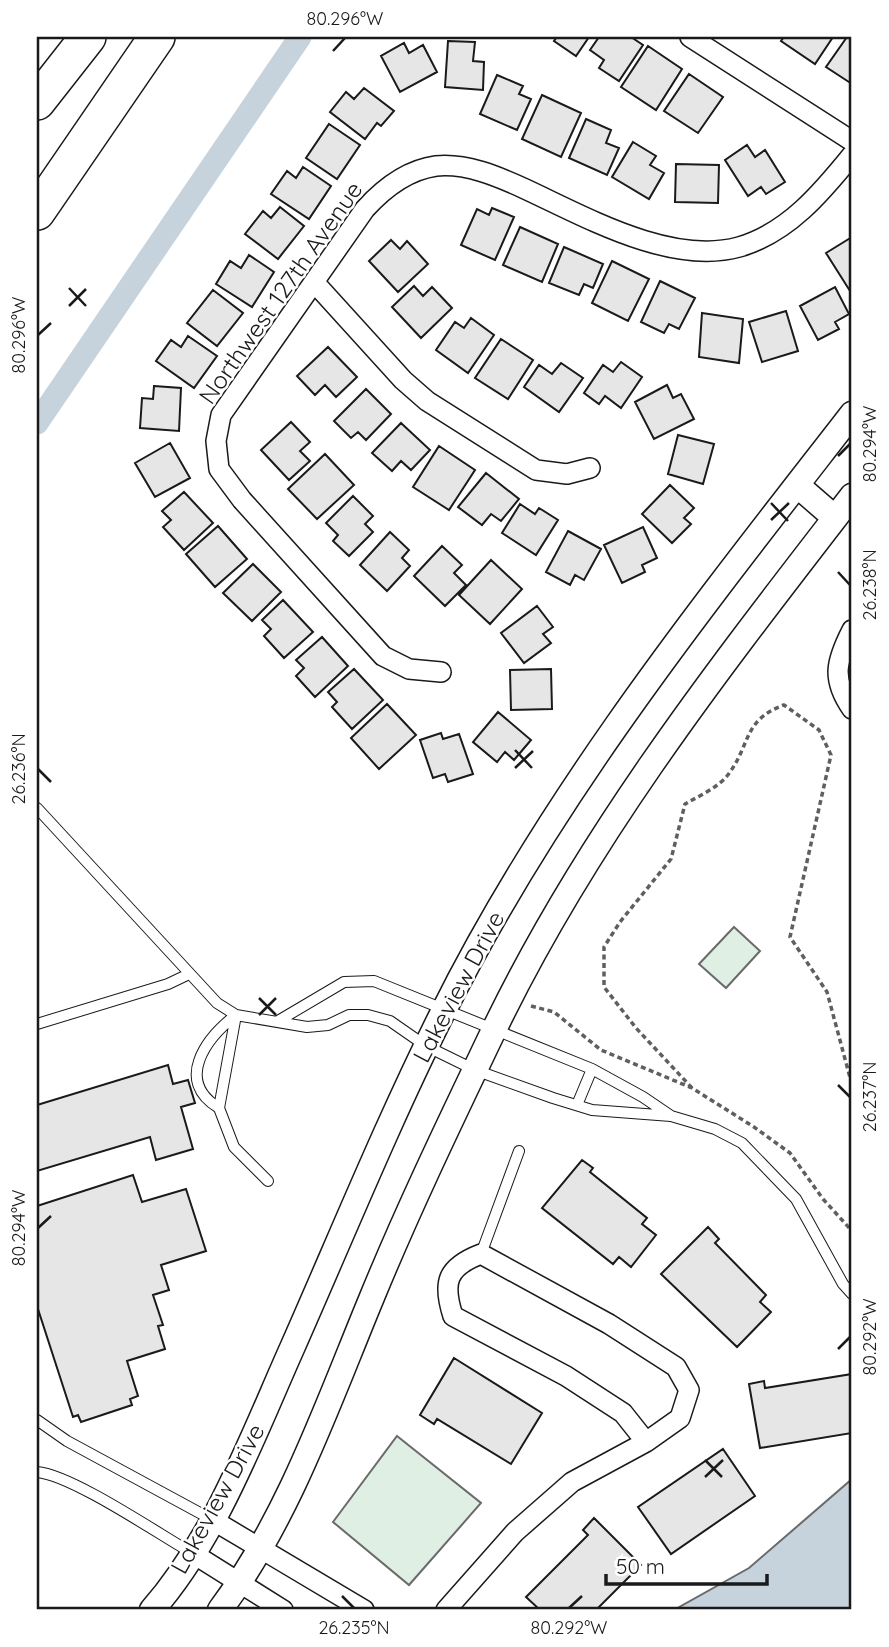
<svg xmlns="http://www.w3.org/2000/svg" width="889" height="1647" viewBox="0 0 889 1647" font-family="Quicksand,sans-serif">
  <rect width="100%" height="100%" fill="#fff"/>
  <path fill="#e0efe3" stroke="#6a6a6a" stroke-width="2" d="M734,927L760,951L726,988L699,964Z
    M397,1436L481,1503L409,1585L333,1522Z"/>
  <path fill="#c6d2dc" stroke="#6a6a6a" stroke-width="2" d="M852,1479V1610H674L749,1568Z"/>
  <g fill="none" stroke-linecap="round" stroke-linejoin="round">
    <path stroke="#c6d2dc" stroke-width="23" d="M37,423L300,37"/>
  </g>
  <path fill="#e6e6e6" stroke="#1a1a1a" stroke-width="2" d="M557,37H589L576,56L554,41Z
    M599,37H631L643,45L619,81L599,68L604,60L590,50Z
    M784,37H833L815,64L781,41Z
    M847,37H852V84L826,67Z
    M448,41L475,42L473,61L484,62L483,90L445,87Z
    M404,43L409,53L423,45L437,72L400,92L381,56Z
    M648,46L682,69L656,110L621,87Z
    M689,74L723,97L698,133L664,111Z
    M497,75L523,86L519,94L531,99L517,130L480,114Z
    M364,88L394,111L381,126L377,123L365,139L330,112L346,92L354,99Z
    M542,95L581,113L561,157L522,139Z
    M586,119L611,130L606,143L619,148L607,175L569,158Z
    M329,124L360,145L337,179L306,158Z
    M633,142L656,156L650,165L664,173L649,199L612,177Z
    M747,145L755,157L765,150L785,182L766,194L761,187L748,196L725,160Z
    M676,164L719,165L718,203L675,202Z
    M303,167L331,186L309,219L271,194L287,171L296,178Z
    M280,207L304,226L278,259L245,234L263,211L271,218Z
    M492,208L514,217L495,260L461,245L477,209L489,215Z
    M520,227L558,244L542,282L503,265Z
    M852,237V289L850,291L826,253Z
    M391,240L400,249L407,241L428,264L398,292L369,261Z
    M564,247L603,264L593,288L584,284L579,295L549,283Z
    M249,255L274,272L252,307L216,284L230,261L241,268Z
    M612,261L649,279L628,321L592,303Z
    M660,281L695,298L679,329L669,324L664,333L641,322Z
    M414,286L423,296L432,287L452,308L421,338L392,307Z
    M835,287L849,314L835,322L839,329L818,340L800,306Z
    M213,290L243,313L217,346L187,323Z
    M786,311L798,351L762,362L749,322Z
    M702,313L743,319L739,363L699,357Z
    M471,318L494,335L468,373L436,350L455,322L464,328Z
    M188,336L217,356L194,388L156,361L171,340L181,347Z
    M501,339L533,360L508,399L475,378Z
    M328,347L357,377L336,397L325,385L315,395L297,376Z
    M621,362L642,377L621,408L605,396L599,404L584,393L603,365L613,372Z
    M561,363L583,378L559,412L524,387L539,365L552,374Z
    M667,385L673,398L681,394L694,419L654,439L635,402Z
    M154,386L181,388L179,431L140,428L142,398L153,399Z
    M366,389L391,414L366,440L358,432L351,438L334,421Z
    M291,422L310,442L300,451L310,461L289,480L261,450Z
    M401,423L430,450L411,470L401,461L392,471L372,453Z
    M678,435L714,444L703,484L668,474Z
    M170,443L190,478L155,497L135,463Z
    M439,446L475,470L449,510L413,487Z
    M325,454L354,485L317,519L288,489Z
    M486,473L519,499L501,521L491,514L482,525L458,507Z
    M670,485L694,508L684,518L691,524L672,543L642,514Z
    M184,492L213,523L184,550L163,527L171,520L162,511Z
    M353,496L373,516L365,524L373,532L349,556L333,541L338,535L326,523Z
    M520,504L535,514L539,508L558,520L536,555L502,533Z
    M218,526L247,559L215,587L186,554Z
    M643,527L657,558L642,565L645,572L622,583L604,545Z
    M568,531L601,549L584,580L575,575L570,585L546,572Z
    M390,532L409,550L402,558L410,566L387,591L360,565Z
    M442,546L462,565L454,573L466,585L445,606L414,576Z
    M491,560L522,589L490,624L459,595Z
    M253,564L281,592L252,621L223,593Z
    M283,600L313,632L284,658L264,636L271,629L262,620Z
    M537,606L553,627L543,634L551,643L524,663L501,633Z
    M322,637L348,666L315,697L296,676L304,668L296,660Z
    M354,669L383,700L352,729L332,707L337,702L328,692Z
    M551,669L552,709L511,710L510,670Z
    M387,704L416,735L379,769L351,738Z
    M498,712L531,740L514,760L505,752L497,762L473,742Z
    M441,733L443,739L459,734L473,774L448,782L445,774L433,778L420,740Z
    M168,1065L173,1084L188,1080L195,1103L181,1107L193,1149L156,1160L150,1137L37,1171V1105Z
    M582,1160L593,1168L590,1172L647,1218L642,1224L656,1235L631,1267L619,1257L613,1264L542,1208Z
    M133,1175L142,1202L186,1189L206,1251L161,1265L169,1290L153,1295L163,1325L158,1326L165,1349L127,1361L138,1396L130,1399L132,1405L81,1422L78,1415L73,1417L37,1306V1206Z
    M708,1227L719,1239L715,1243L766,1295L760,1302L771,1312L737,1347L661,1274Z
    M454,1358L542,1413L511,1464L437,1419L434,1424L420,1415Z
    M852,1374V1433L760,1448L749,1384L764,1381L765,1388Z
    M723,1449L755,1496L671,1554L638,1507Z
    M594,1518L641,1565L596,1610H540L526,1597L588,1535L583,1530Z"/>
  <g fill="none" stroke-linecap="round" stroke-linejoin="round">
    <defs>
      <path id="service" d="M37,808L217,1003L236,1015L307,1027L328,1025L349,1015H368L390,1021L426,1046L475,1070L553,1098L592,1110L671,1116L715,1129L742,1143L796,1199L843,1284L852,1294
        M236,1015L219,1108L234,1147L268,1181
        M278,1021L344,982L374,981L592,1069L643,1097L671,1116
        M37,1024L168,984L189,974
        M577,1105L592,1069
        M219,1108C174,1081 206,1038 236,1015
        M481,1254L519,1151
        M37,1420L67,1441L211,1519
        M37,1472C72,1475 157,1533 192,1553"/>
      <path id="minor" d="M690,37L852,141
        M314,282L403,380L427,401L536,470L567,474L590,468
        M852,630C836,661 831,679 852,709
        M441,672L409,669L383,656L242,500L219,469L216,441L221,415L365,209C384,188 407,170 436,166C466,163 497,176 523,188C584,216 670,266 739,247C788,233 822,192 852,155
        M211,1519L364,1610
        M192,1553L283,1610
        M446,1610L515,1532L572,1482L646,1442L680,1418L689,1390L676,1367L609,1324L481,1254C447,1267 442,1282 453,1316L566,1376L623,1413L646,1442"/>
      <path id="tertiary" d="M797,485L835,518
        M152,1610C216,1537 254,1433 293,1346C342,1235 388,1122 442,1014C551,795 703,606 852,414
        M220,1610C289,1517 328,1403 372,1297C409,1207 451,1120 493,1032C587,836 720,667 852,496"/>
      <path id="motorway" d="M37,102L88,37
        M37,212L157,37"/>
    </defs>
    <use href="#service" stroke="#1a1a1a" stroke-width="12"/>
    <use href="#minor" stroke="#1a1a1a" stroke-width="22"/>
    <use href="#tertiary" stroke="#1a1a1a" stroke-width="27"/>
    <use href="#motorway" stroke="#1a1a1a" stroke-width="38"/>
    <path stroke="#5f5f5f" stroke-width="3.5" stroke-dasharray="5 3.5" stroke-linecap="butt" d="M531,1006L554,1012L601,1050L692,1088L754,1127L790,1153L823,1199L852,1231
      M692,1088L636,1028L604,987V947L620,922L671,859L685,804C699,796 717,788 727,776C751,746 742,720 784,705L819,730L831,755L790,937L827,992L852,1085"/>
    <use href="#service" stroke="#fff" stroke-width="10"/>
    <use href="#minor" stroke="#fff" stroke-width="19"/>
    <use href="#tertiary" stroke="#fff" stroke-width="24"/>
    <use href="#motorway" stroke="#fff" stroke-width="35"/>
  </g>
  <path fill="none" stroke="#1a1a1a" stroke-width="2.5" d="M333,51L345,38M69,288L86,306M69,306L86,289M38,335L51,323M838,456L850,444M771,503L788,521M771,520L789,503M838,572L850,585M515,750L532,768M515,768L533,751M38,769L51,782M259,998L276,1015M259,1015L276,998M838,1085L850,1097M38,1228L51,1216M838,1349L850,1337M705,1460L722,1477M705,1477L723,1460M342,1596L354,1608M569,1608L582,1596"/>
  <g text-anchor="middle" stroke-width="5" stroke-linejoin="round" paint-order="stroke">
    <g font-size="24" fill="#1a1a1a" stroke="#fff">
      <text transform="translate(281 293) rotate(-55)" y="8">Northwest 127th Avenue</text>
      <text transform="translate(459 987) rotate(-62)" y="8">Lakeview Drive</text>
      <text transform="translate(218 1499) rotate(-61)" y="8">Lakeview Drive</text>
    </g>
  </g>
  <rect width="889" height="1647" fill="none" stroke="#ffffff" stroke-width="77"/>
  <path d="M606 1574v10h161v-10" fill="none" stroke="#1a1a1a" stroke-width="3.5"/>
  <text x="616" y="1574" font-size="21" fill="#1a1a1a" stroke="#ffffff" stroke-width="5" paint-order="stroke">50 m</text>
  <rect x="38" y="38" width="812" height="1570" fill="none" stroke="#1a1a1a" stroke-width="2.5"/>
  <g font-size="18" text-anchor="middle" fill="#1a1a1a">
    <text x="345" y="25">80.296°W</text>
    <text transform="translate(19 335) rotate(-90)" y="6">80.296°W</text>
    <text transform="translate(870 444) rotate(-90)" y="6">80.294°W</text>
    <text transform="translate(870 585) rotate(-90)" y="6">26.238°N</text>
    <text transform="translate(19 769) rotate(-90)" y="6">26.236°N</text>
    <text transform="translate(870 1097) rotate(-90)" y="6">26.237°N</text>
    <text transform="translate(19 1228) rotate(-90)" y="6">80.294°W</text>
    <text transform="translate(870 1337) rotate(-90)" y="6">80.292°W</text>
    <text x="354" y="1634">26.235°N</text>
    <text x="569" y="1634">80.292°W</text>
  </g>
</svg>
